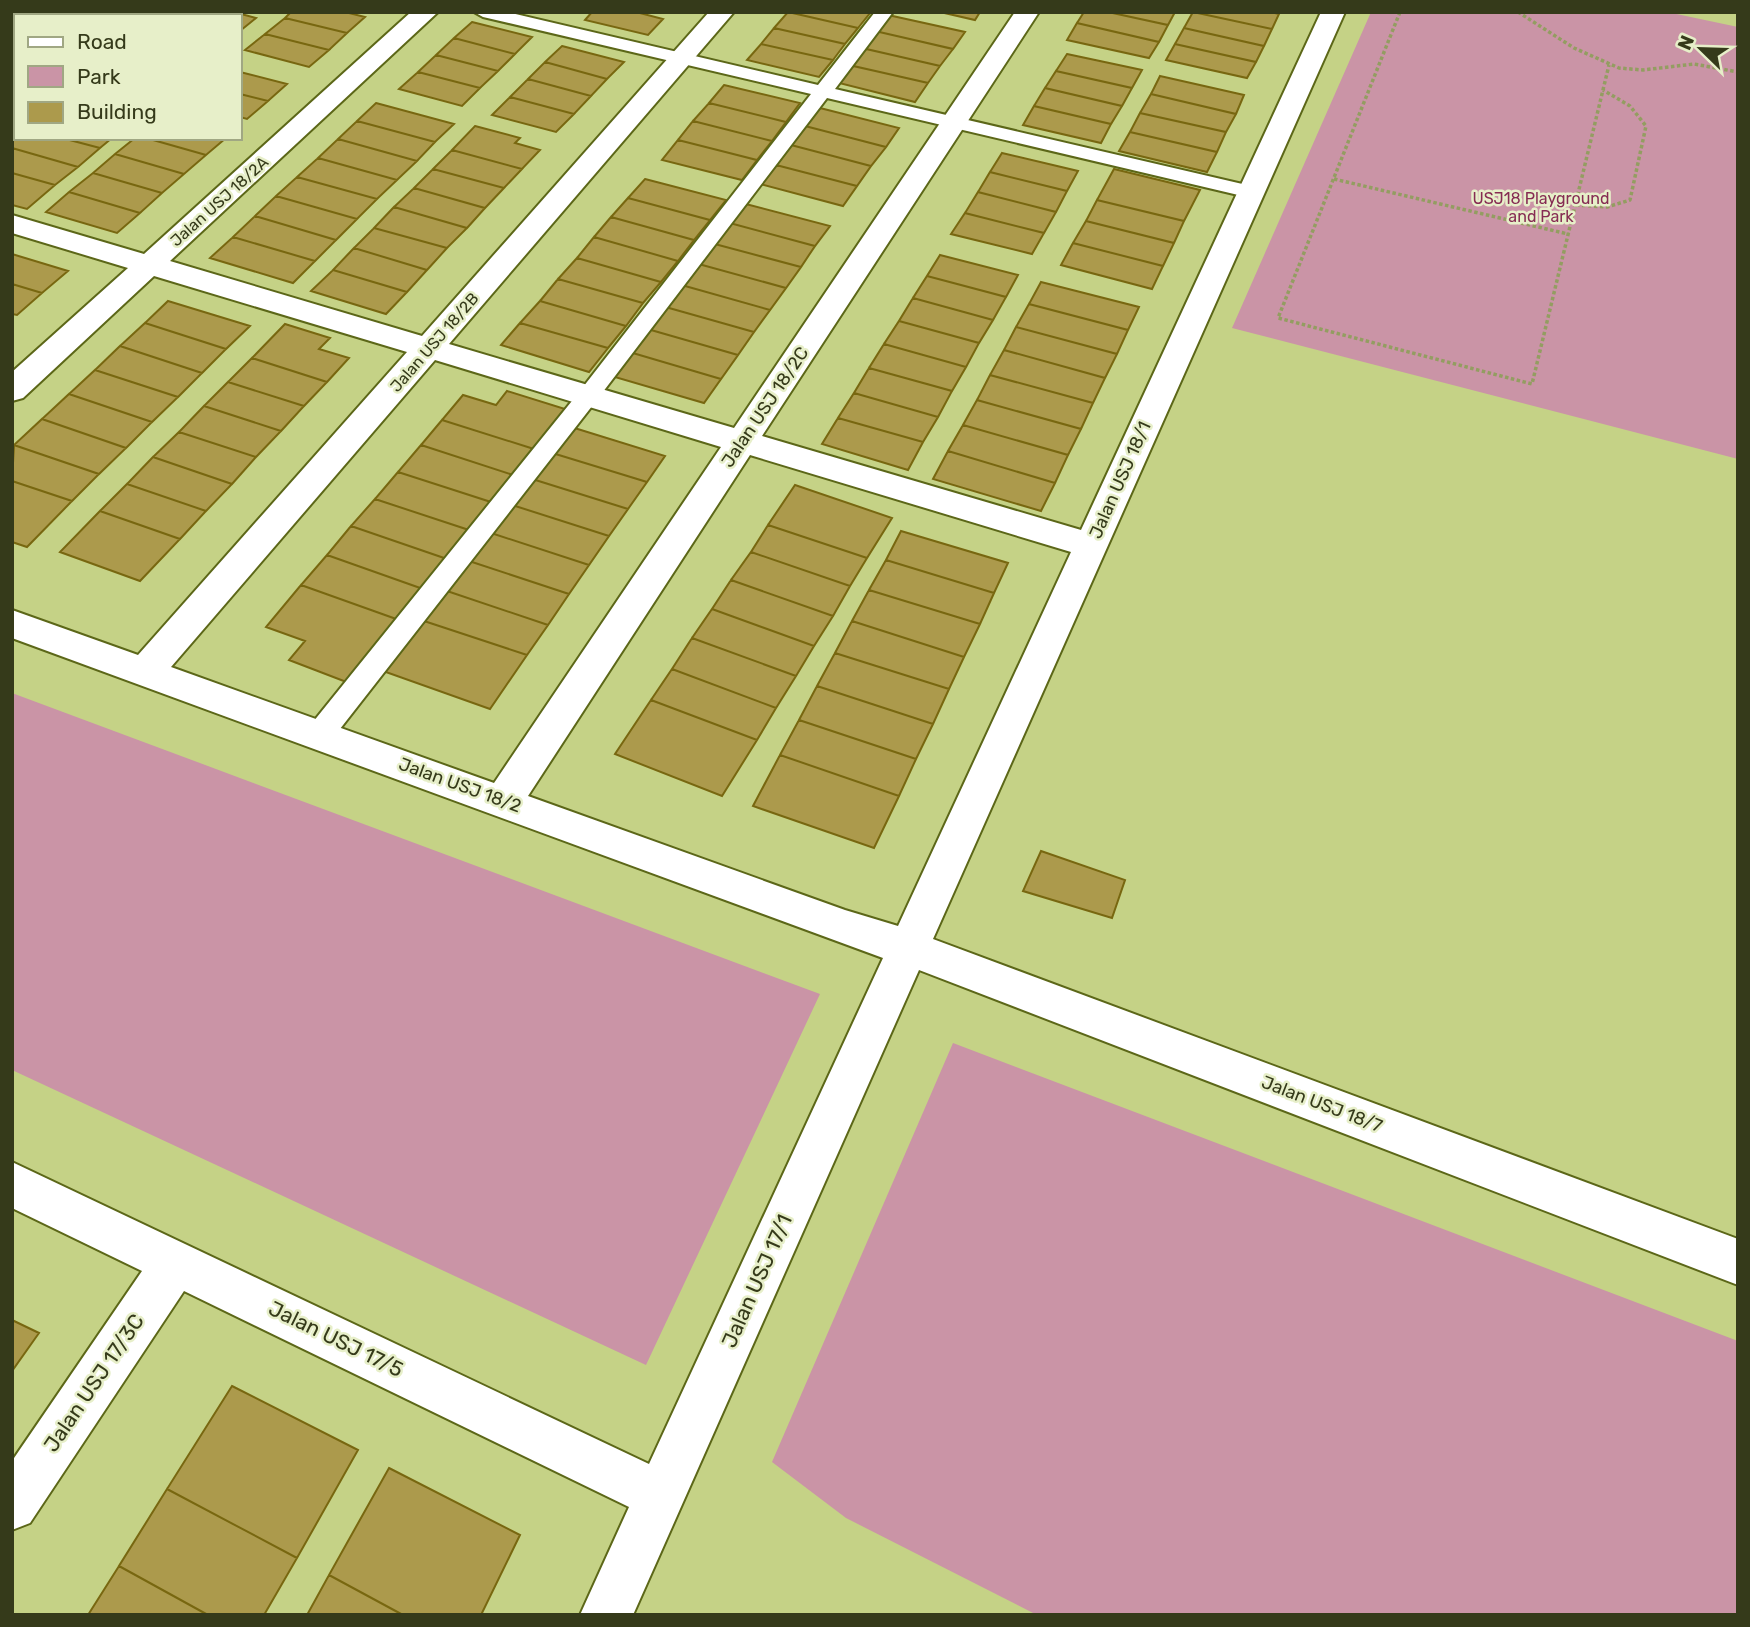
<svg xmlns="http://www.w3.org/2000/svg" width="1750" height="1627" viewBox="0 0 1750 1627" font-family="Rubik,sans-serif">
  <rect width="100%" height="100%" fill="#c5d286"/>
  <path fill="#ca94a6" d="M1371,12H1667L1738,27V459L1232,328Z
    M12,693L820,994L646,1365L12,1070Z
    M953,1043L1738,1341V1615H1037L846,1518L772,1462Z"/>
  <path fill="#ac9a4c" stroke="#786710" stroke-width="2" d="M168,12H234L256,18L240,31V16L165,15Z
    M291,12H345L365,17L347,33L285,18Z
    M592,12H636L663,19L648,35L585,20Z
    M788,12H868L870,13L858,28Z
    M788,12L858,28L845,44L774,28Z
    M940,12H980L975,20Z
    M1084,12H1108L1168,25L1159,42L1077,23Z
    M1108,12H1175L1168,25Z
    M1193,12L1272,29L1264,46L1184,28Z
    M1193,12H1271L1279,14L1272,29Z
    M888,15L965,32L953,49L875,31Z
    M285,18L347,33L329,50L265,34Z
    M472,22L532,37L515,54L454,38Z
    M1077,23L1159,42L1149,58L1067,40Z
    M774,28L845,44L833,60L761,44Z
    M1184,28L1264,46L1256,62L1175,44Z
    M875,31L953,49L940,66L862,48Z
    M265,34L329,50L309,67L245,50Z
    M454,38L515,54L498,71L436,55Z
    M761,44L833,60L819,77L747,60Z
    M1175,44L1256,62L1247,78L1166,60Z
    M562,46L624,62L607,79L545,62Z
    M862,48L940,66L928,83L849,65Z
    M1067,54L1142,70L1132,88L1056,71Z
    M436,55L498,71L480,88L418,72Z
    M545,62L607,79L591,96L528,79Z
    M849,65L928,83L915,102L835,82Z
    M1056,71L1132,88L1122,106L1045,88Z
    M240,72L287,84L268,101L240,94Z
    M418,72L480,88L462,106L399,89Z
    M1160,76L1244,95L1236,114L1151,94Z
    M528,79L591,96L574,114L510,97Z
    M724,85L800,103L786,122L709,103Z
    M1045,88L1122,106L1111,124L1034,106Z
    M240,94L268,101L247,119L240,117Z
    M1151,94L1236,114L1226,132L1140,113Z
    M510,97L574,114L556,132L492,115Z
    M376,103L454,124L435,142L357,121Z
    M709,103L786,122L772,141L693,121Z
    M1034,106L1111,124L1101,143L1023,125Z
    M820,108L899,128L886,147L805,126Z
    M1140,113L1226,132L1217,152L1130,132Z
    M357,121L435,142L417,161L338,139Z
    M693,121L772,141L757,160L678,140Z
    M475,126L520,138L515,143L540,150L522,169L452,150Z
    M805,126L886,147L871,166L791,145Z
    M16,132V138H62L100,148L78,167L12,148V135Z
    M1130,132L1217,152L1207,172L1119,151Z
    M62,138H112L100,148Z
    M135,138H146L206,155L184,174L115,154Z
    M146,138H226L206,155Z
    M338,139L417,161L397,180L318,158Z
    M678,140L757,160L742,180L662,160Z
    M791,145L871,166L857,186L776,165Z
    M12,148L78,167L55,185L12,173Z
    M452,150L522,169L504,188L433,169Z
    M1002,153L1078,171L1067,191L990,172Z
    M115,154L184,174L162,193L93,173Z
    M318,158L397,180L377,199L297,177Z
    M776,165L857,186L843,206L760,184Z
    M433,169L504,188L485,208L414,188Z
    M1114,169L1200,190L1184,221L1097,200Z
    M990,172L1067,191L1056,212L978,192Z
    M12,173L55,185L27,209L12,205Z
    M93,173L162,193L140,213L69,192Z
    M297,177L377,199L357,219L276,196Z
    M645,179L726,200L710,220L628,198Z
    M414,188L485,208L467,228L394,207Z
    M69,192L140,213L117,233L46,212Z
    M978,192L1056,212L1044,233L965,213Z
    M276,196L357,219L336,240L255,216Z
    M628,198L710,220L694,240L611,217Z
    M1097,200L1184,221L1174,243L1086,221Z
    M742,203L830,226L815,246L726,222Z
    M394,207L467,228L447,248L374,228Z
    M965,213L1044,233L1032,254L951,234Z
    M255,216L336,240L315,261L233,237Z
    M611,217L694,240L678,261L594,237Z
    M1086,221L1174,243L1163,266L1073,243Z
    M726,222L815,246L801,267L711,243Z
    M374,228L447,248L427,270L354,248Z
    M233,237L315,261L293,283L210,258Z
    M594,237L678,261L661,282L577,258Z
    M711,243L801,267L786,288L695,263Z
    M1073,243L1163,266L1152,289L1061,265Z
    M354,248L427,270L407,292L333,270Z
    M12,254L68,271L42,293L12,284Z
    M940,255L1018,275L1006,297L927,276Z
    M577,258L661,282L643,303L558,279Z
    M695,263L786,288L770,310L678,284Z
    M333,270L407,292L386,314L311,291Z
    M927,276L1006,297L993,320L913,298Z
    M558,279L643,303L626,326L540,301Z
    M1041,282L1139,307L1128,330L1029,304Z
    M12,284L42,293L17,315L12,314Z
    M678,284L770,310L754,332L662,306Z
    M913,298L993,320L979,343L899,321Z
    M168,301L250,326L226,349L145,323Z
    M540,301L626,326L608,348L520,323Z
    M1029,304L1128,330L1117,354L1016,327Z
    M662,306L754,332L738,355L644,328Z
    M899,321L979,343L966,367L884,344Z
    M145,323L226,349L202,373L120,346Z
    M520,323L608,348L589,372L501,345Z
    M285,324L330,338L319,349L349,358L327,382L252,358Z
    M1016,327L1117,354L1105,378L1004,350Z
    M644,328L738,355L721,379L626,351Z
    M884,344L966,367L952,391L869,368Z
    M120,346L202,373L178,397L95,370Z
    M1004,350L1105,378L1093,403L990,375Z
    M626,351L721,379L704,403L608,375Z
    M252,358L327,382L304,406L228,382Z
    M869,368L952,391L938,417L854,393Z
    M95,370L178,397L152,422L69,394Z
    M990,375L1093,403L1081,429L977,400Z
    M228,382L304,406L281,431L204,406Z
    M507,391L565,409L534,449L442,420L463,395L496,405Z
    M854,393L938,417L923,442L838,418Z
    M69,394L152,422L126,448L42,419Z
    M977,400L1081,429L1068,455L963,425Z
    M204,406L281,431L256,457L179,432Z
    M838,418L923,442L908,470L822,444Z
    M42,419L126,448L99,474L14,445Z
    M442,420L534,449L513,475L421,445Z
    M963,425L1068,455L1055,483L948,451Z
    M568,426L665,456L647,482L549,452Z
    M179,432L256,457L232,484L153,457Z
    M14,445L99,474L72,501L12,481Z
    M421,445L513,475L491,502L398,472Z
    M948,451L1055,483L1041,511L933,479Z
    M549,452L647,482L628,509L529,478Z
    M153,457L232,484L206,511L127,484Z
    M398,472L491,502L469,530L375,499Z
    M529,478L628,509L609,536L509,504Z
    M12,481L72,501L27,547L12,542Z
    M127,484L206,511L180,539L100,511Z
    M795,485L892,518L867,558L768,525Z
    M375,499L469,530L447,559L351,526Z
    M509,504L609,536L589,565L488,532Z
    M100,511L180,539L140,581L60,552Z
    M768,525L867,558L850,586L751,552Z
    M351,526L447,559L423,589L327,555Z
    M901,531L1008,563L994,593L886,560Z
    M488,532L589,565L569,594L466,560Z
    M751,552L850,586L833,616L731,580Z
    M327,555L423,589L399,620L301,585Z
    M466,560L569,594L548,625L444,590Z
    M886,560L994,593L980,624L869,590Z
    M731,580L833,616L814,646L712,609Z
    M301,585L399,620L349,683L289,660L305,641L266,627Z
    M444,590L548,625L527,655L421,620Z
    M869,590L980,624L964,657L852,621Z
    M712,609L814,646L796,676L692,638Z
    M421,620L527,655L490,709L383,671Z
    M852,621L964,657L949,689L835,653Z
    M692,638L796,676L776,708L672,669Z
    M835,653L949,689L933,724L817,686Z
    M672,669L776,708L757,740L651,700Z
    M817,686L933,724L916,759L799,720Z
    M651,700L757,740L722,796L615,754Z
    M799,720L916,759L899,796L780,755Z
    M780,755L899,796L874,848L753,806Z
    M1041,851L1125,880L1112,918L1023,891Z
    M12,1320L39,1333L12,1371Z
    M232,1386L358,1450L297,1558L167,1489Z
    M389,1468L520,1535L481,1615H403L329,1575Z
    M167,1489L297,1558L264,1615H208L119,1566Z
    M119,1566L208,1615H88Z
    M329,1575L403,1615H307Z"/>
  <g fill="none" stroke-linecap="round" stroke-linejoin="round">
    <defs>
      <path id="lane" d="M474,12H507L818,85L875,12H893L835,89L1251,186L1258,188L1261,192L1258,196L1251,198L827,98L596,401L329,743L319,746L309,743L306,735L309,727L580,391L811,94L483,17Z"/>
      <path id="street" d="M90,12H116L114,16H88Z
        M411,12H438L170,261L422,336L709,12H734L449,344L734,428L1015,12H1039L762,436L1081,530L1321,12H1345L933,939L1738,1239V1285L919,970L633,1615H580L629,1507L184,1291L30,1523L12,1530V1461L142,1271L12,1208V1162L649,1464L883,958L12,638V610L138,655L407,352L154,276L23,398L12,401V372L128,268L12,233V215L144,254ZM435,360L721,447L494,783L171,667ZM750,455L1071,552L898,926L845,910L528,796Z
        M16,70V88L12,89V71Z"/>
    </defs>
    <use href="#lane" stroke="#5c6718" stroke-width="4"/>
    <use href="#street" stroke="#5c6718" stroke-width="4"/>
    <path stroke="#939d61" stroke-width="3.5" stroke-dasharray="3.5 2.5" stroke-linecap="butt" d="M1400,12L1278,318L1532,384L1609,65
      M1518,12L1574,48L1619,68L1643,70L1694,64L1738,72
      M1334,179L1568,234
      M1576,205L1607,207L1630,200L1646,126L1630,106L1603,90"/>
    <use href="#lane" fill="#fff" fill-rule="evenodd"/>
    <use href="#street" fill="#fff" fill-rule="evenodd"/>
  </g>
  <g text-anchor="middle" stroke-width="5" stroke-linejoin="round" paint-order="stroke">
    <g font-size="16" fill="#862c53" stroke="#e7efc9">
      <text x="1541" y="204">USJ18 Playground<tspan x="1541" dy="18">and Park</tspan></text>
    </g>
    <g font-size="16" fill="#353a1a" stroke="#e7efc9">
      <text transform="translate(219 201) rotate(-42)" y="6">Jalan USJ 18/2A</text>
      <text transform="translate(434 342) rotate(-49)" y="6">Jalan USJ 18/2B</text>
    </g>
    <g font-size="18" fill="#353a1a" stroke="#e7efc9">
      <text transform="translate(765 407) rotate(-56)" y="6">Jalan USJ 18/2C</text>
      <text transform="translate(1120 480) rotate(-66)" y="6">Jalan USJ 18/1</text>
      <text transform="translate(460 785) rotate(20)" y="6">Jalan USJ 18/2</text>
      <text transform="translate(1322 1104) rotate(21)" y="6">Jalan USJ 18/7</text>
    </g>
    <g font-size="21" fill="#353a1a" stroke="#e7efc9">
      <text transform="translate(757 1281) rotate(-66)" y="7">Jalan USJ 17/1</text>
      <text transform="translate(336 1339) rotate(26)" y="7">Jalan USJ 17/5</text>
      <text transform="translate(94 1383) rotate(-56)" y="7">Jalan USJ 17/3C</text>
    </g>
  </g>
  <rect width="1750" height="1627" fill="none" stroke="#353a1a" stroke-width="28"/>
  <rect x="14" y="14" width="228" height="126" fill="#e7efc9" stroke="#a0a783" stroke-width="2"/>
  <rect x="28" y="37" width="35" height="10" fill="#ffffff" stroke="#a0a783" stroke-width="2"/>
  <text x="77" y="49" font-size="21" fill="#353a1a">Road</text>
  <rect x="28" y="66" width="35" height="21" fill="#ca94a6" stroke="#a0a783" stroke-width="2"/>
  <text x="77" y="84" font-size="21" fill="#353a1a">Park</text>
  <rect x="28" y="102" width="35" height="21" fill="#ac9a4c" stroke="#a0a783" stroke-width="2"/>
  <text x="77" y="119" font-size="21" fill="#353a1a">Building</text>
  <g transform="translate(1701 49) rotate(293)" stroke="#e7efc9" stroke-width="5" paint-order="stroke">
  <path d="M0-5L12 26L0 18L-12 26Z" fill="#353a1a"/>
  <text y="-10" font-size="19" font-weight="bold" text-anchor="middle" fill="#353a1a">N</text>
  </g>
</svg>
